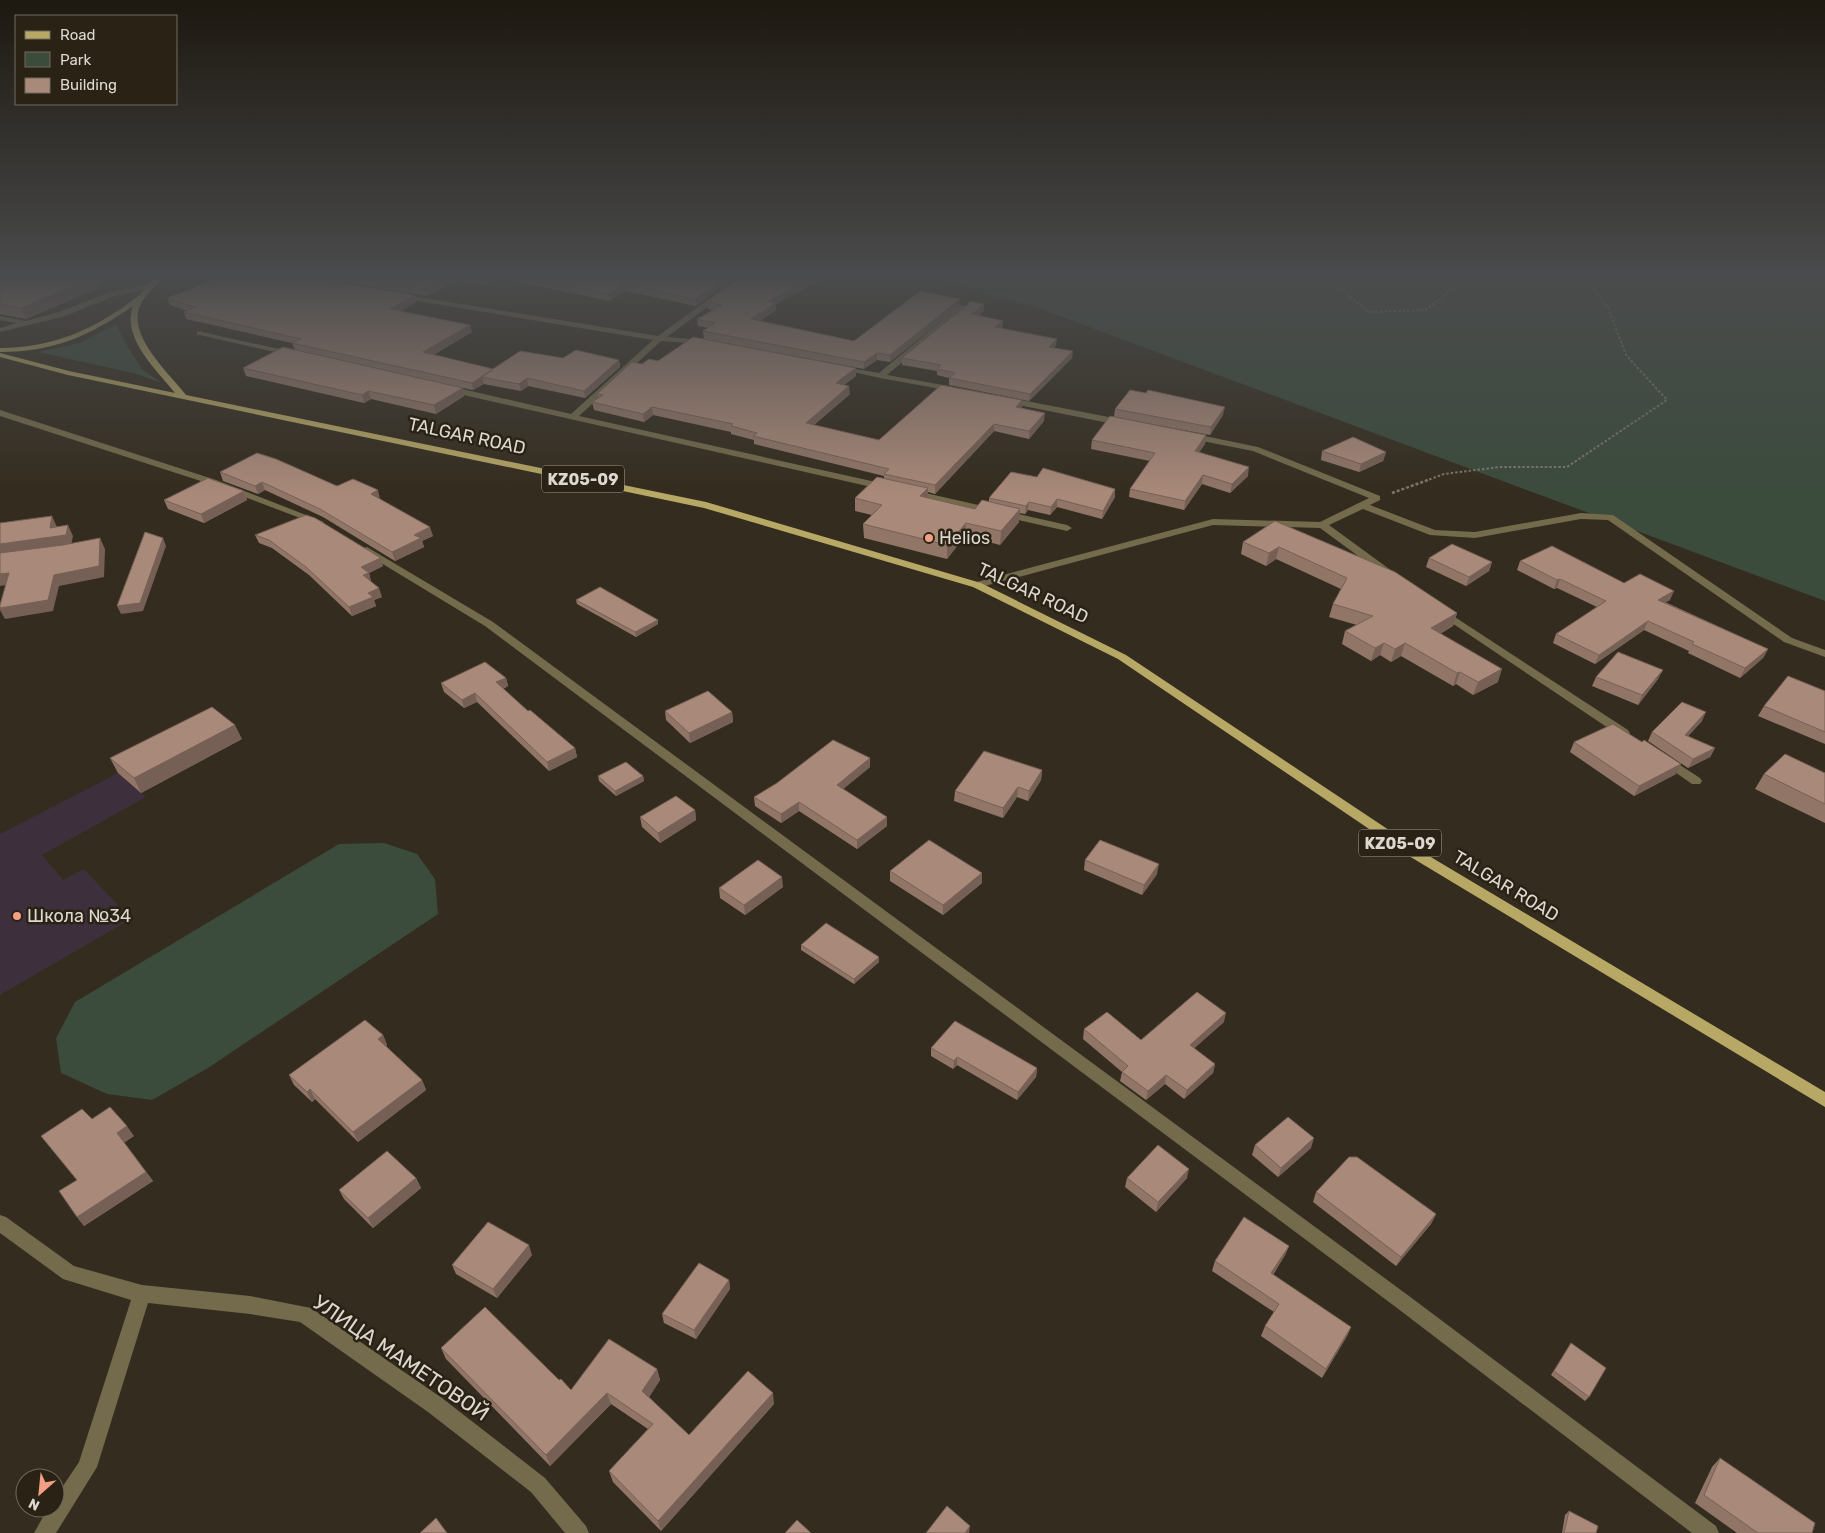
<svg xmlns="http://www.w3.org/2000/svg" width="1825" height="1533" viewBox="0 0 1825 1533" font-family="Rubik,sans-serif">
  <rect width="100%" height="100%" fill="#342c1e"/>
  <path fill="#3e2f3c" d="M118,773L146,797L42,855L63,880L84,869L131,919L0,995V834Z"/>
  <path fill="#3b4b3c" d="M940,279H1825V601L1033,306Z
    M116,324L127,346L143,370L162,383L137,374L39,352L80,343Z
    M384,843L417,854L435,879L438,914L208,1068L152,1100L107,1094L61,1073L56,1038L75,1002L339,844Z"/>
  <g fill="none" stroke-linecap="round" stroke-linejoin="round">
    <path stroke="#7d766a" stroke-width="2" stroke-dasharray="2.5 2" stroke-linecap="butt" d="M1329,279L1369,312L1426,310L1465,279
      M1425,481L1444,474L1500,467H1567L1667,400L1626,355L1608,307L1584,279"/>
    <path stroke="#7d766a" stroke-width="2.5" stroke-dasharray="3 2" stroke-linecap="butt" d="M1392,493L1428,480"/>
    <path fill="#736b4c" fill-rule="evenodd" d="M736,279H745L667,337L704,340H707V344L661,341L579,416L885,484L890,487L888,489L885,490L446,391L445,389L449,386L571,414L653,340L400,298L396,296L400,294L658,336Z
      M151,284H154V288L115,296L65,316L0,332V328L17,323L0,320V316L26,321L59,312L110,292Z
      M961,305L968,307L887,375L954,387L957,388V392L880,378L835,368L839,366L879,373Z
      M197,331L293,352L297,354L293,356L200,335H197Z
      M1006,397L1124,420L1128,423L1124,426L1003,402V398Z
      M0,410L216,480L324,522L322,524H316L210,484L0,416Z
      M1190,433L1258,447L1380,496V500L1370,505L1435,530L1475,532L1581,513L1613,515L1792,638L1825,650V657L1784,642L1608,520L1581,519L1475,538L1430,535L1363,509L1329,525L1392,571L1393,573L1392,575H1384L1320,528L1213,525L981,587H973L972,585L973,583L1213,519L1320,522L1369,498L1253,451L1187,438V434Z
      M912,490L1067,525L1072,528L1067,531L909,495V491Z
      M367,547L493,622L1409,1296L1716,1526L1719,1533H1692L1397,1308L485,626L363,552V548Z
      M1441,608L1628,730L1630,733L1628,736H1620L1437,613L1436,611L1437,609Z
      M1666,756L1700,778L1702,781L1700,784H1692L1662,763L1660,760L1662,757Z
      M0,1215L6,1217L74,1266L142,1285L250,1296L311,1308L442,1398L545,1478L586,1526L589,1533H565L531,1492L428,1412L300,1322L250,1314L148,1303L97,1467L56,1533H34L48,1508H55V1498L79,1462L131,1300L63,1279L0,1233Z"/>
    <path fill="#b8a865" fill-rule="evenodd" d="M154,279H162C154,288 145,295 140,306C127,336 169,373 186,395L706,502L981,583L1126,655L1419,850L1825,1092V1107L1409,856L1118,659L973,587L704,508L68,375L0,357V353L69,371L175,393C157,370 121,338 133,306C89,336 54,352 0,352V348C53,348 96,329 138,296C144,291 148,284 154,279Z"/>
  </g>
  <path fill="#917668" d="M215,279H316L415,295L416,302L400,311L472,332L433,355L493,369L563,358L619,360L620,367L585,398L528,386L521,391L484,384L473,390L463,388L464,396L436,414L371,399L364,403L246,376L243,368L295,350L292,343L186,319L184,312L187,311L170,305L167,298L215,280Z
    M326,279H496L484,285L456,280L428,296Z
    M504,279H733L696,306L625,291L609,301Z
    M738,279H820V281L776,304V310L760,321L854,341L960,306L890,362L877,360L864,369L704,339L703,331L708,328L698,326L697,319L713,310L708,309L707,302Z
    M0,282L96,289L26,319L0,314Z
    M984,311L978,316L1003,321V327L1001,328L1056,345L1054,348L1072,358L1029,401L949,385V378L937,375V371L902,365V358Z
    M658,361L856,376L844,385L850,394L814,425L879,440L1022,408L1044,421L1029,439L994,431L935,494L928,492V498L975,509L989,502V498L1037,477L1115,489V497L1102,519L1057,507L1050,515L1028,510L1025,514L1019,513V522L1000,545L965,536L947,559L864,538L863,524L872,515L855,511V498L884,478V476L754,444V440L731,434V432L653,415L644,422L594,410L592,402L598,398L597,394L642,364Z
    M1115,409L1223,415L1210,435L1114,417Z
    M1206,435L1205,444L1199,452L1248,476L1230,493L1202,484L1184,510L1129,497L1130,489L1150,461L1091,449L1092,440Z
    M1322,451L1386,452L1383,461L1359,472L1321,460Z
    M220,472L337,486L380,499L433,536L422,541L424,547L395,561L323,517L265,490L258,494L223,481Z
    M244,491L247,500L204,523L168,509L164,500Z
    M1275,521L1457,613L1453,626L1440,634L1498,682L1473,695L1456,684L1453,686L1401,656L1391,662L1380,655L1371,661L1342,644L1345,631L1357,625L1329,617L1333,604L1341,589L1276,559L1266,566L1241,554L1243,542Z
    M255,535L383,566L369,573L371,582L382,597L374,600L376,606L352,616L309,575L272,548L259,543Z
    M1429,558L1492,562L1489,571L1466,586L1426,567Z
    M1520,561L1624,583L1670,600L1665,602L1768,649L1763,658L1740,678L1688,653L1689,651L1644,630L1595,664L1553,643L1556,634L1597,607L1557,588L1554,589L1517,570Z
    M576,600L658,624L636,637L577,604Z
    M1596,677L1658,679L1638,705L1592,686Z
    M506,678L508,686L503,689L528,711L575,748L577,757L549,771L477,702L464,708L444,692L441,683Z
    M1825,691V744L1758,716L1764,706Z
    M665,711L732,712L733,722L690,743L666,720Z
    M1702,721L1688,736L1715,748L1710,757L1688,768L1648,741L1652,732Z
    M242,739L141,793L118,773L110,758Z
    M1574,742H1642L1676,774L1634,796L1570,752Z
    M870,758V767L843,789L887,826L857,849L799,811L781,823L755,806L754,797Z
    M1042,770L1041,780L1028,801L1017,797L1003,818L954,801L955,791Z
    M1825,773V823L1755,789L1764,774Z
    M598,776H643L644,781L616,796L599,781Z
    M695,810L696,820L660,843L642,827L640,817Z
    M1085,860L1157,874L1142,895L1084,870Z
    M890,871L982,883L943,915L890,881Z
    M783,887L745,915L720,898L719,888Z
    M801,945L879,957V962L854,984L801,950Z
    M1224,1022L1194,1048L1215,1064L1213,1073L1184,1099L1165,1084L1146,1100L1120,1081L1122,1072L1083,1039L1084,1029L1141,1040Z
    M383,1035L387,1045L386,1046L422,1080L426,1090L358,1142L315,1099L312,1102L294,1085L289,1075Z
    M931,1048L1037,1068L1036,1077L1017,1100L957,1065L953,1069L931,1056Z
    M92,1119L134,1136L124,1142L153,1181L84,1226L77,1217V1180L41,1136Z
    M1255,1145L1311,1148L1278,1177L1252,1155Z
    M416,1178L421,1188L373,1228L344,1199L339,1190Z
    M1127,1178H1187L1156,1212L1125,1187Z
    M1316,1192L1436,1214L1431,1224L1396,1266L1313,1202Z
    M1289,1246L1285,1255L1273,1275L1351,1327L1347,1336L1322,1378L1261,1336L1265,1326L1274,1312L1212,1271L1215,1261Z
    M532,1255L497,1298L456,1274L452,1265Z
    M729,1280L730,1289L696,1339L664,1323L662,1314Z
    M1571,1343L1589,1397L1585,1401L1551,1375Z
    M441,1348L559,1380L571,1390L657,1369L660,1380L649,1397L689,1435L774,1404L661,1531L613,1482L609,1471L648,1429L611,1404L550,1466L446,1359Z
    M1720,1458L1812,1533H1737L1695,1503L1712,1467Z
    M1569,1511L1596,1533H1562L1565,1515Z"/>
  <path fill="#766055" d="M89,279H107L96,289L26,319L21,308Z
    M444,279H456V280L428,296L426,289Z
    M483,279H496L484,285Z
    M723,279H733L696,306L695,299Z
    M811,279H820V281L776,304V310L752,326L751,319L768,301Z
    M624,284L625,291L609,301L608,294Z
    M415,295L416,302L392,316L390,309Z
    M960,299V306L890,362V355Z
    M984,304V311L972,321V314Z
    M1003,321V327L995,334V327Z
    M470,325L472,332L425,360L423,352Z
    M1057,339L1056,345L1048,354L1049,347Z
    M1073,351L1072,358L1029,401L1030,394Z
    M877,353V360L864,369V362Z
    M619,360L620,367L585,398L584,391Z
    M856,368V376L836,391V383Z
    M493,369L482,377L484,384L473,390L472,383Z
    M527,378L528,386L521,391L519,384Z
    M849,386L850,394L807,431L806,423Z
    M463,388L464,396L436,414L434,405Z
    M368,391L371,399L364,403L362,395Z
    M1022,400V408L1016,407Z
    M652,407L653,415L644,422L643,414Z
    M1225,407L1223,415L1210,435L1211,427Z
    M1045,413L1044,421L1029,439V431Z
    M994,424V431L935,494V485Z
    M1206,435L1205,444L1194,460L1195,451Z
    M1386,452L1383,461L1359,472L1361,464Z
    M1249,467L1248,476L1230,493L1232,484Z
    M1203,475L1202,484L1184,510L1185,501Z
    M262,482L265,490L258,494L255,486Z
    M928,488V501L920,496Z
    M1115,489V497L1102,519L1103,511Z
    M378,490L380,499L371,494Z
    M244,491L247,500L204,523L201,514Z
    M1057,499V507L1050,515L1051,507Z
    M1029,502L1028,510L1025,514L1026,506Z
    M1020,509L1019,522L1000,545L1001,531Z
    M52,516L57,527L68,525L73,536L71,546L0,555V544L50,528Z
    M966,523L965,536L947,559V545Z
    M430,527L433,536L422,541L424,547L395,561L392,552L414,535Z
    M100,538L105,549L104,577L59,586L53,611L5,619L0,610V608L54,575Z
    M163,538L166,546L143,611L121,614L117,606Z
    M1279,547L1276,559L1266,566L1269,553Z
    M381,558L383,566L369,573L371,581L366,584L361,567Z
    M1492,562L1489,571L1466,586L1469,577Z
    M9,573L15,584L0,586V574Z
    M1560,579L1557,588L1554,589L1557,580Z
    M379,588L382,597L374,600L376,606L352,616L349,607L368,593Z
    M1674,591L1670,600L1654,609L1658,600Z
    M1457,613L1453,626L1427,641L1431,628Z
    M658,620V624L636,637L635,632Z
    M1648,621L1644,630L1595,664L1599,655Z
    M1384,643L1380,655L1371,661L1375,648Z
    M1405,643L1401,656L1391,662L1395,649Z
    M1768,649L1763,658L1740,678L1745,668Z
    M1502,669L1498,682L1473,695L1478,682Z
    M1663,670L1658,679L1638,705L1642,695Z
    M1460,672L1456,684L1453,686L1457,673Z
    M506,678L508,686L499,691L496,682Z
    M475,693L477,702L464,708L462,700Z
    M732,712L733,722L690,743L689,733Z
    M1706,712L1702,721L1681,744L1685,735Z
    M235,725L242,739L141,793L134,778Z
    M575,748L577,757L549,771L547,762Z
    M1715,748L1710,757L1688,768L1693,759Z
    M870,758V767L837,794V785Z
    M1681,764L1676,774L1634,796L1639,786Z
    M1042,770L1041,780L1028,801L1029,791Z
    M643,776L644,781L616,796L615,791Z
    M1018,787L1017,797L1003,818V808Z
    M799,802V811L781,823V814Z
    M695,810L696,820L660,843L658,833Z
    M887,817V826L857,849V840Z
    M1159,864L1157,874L1142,895L1144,885Z
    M982,873V883L943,915V905Z
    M782,877L783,887L745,915L744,905Z
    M879,957V962L854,984V979Z
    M1226,1013L1224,1022L1188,1054L1190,1045Z
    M383,1035L387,1045L382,1049L378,1039Z
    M957,1057V1065L953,1069L954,1061Z
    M1215,1064L1213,1073L1184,1099L1187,1090Z
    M1037,1068L1036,1077L1017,1100L1018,1092Z
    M1166,1075L1165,1084L1146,1100L1148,1091Z
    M422,1080L426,1090L358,1142L353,1132Z
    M310,1089L315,1099L312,1102L307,1092Z
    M127,1126L134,1136L124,1143L117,1133Z
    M1314,1138L1311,1148L1278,1177L1281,1168Z
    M1189,1169L1187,1178L1156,1212L1158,1202Z
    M146,1172L153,1181L84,1226L77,1217Z
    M416,1178L421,1188L373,1228L368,1218Z
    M1436,1214L1431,1224L1396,1266L1401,1257Z
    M529,1245L532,1255L497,1298L493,1289Z
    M1289,1246L1285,1255L1267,1283L1271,1273Z
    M729,1280L730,1289L696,1339L694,1330Z
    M1351,1327L1347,1336L1322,1378L1326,1369Z
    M657,1369L660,1380L646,1402L642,1391Z
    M607,1393L611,1404L550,1466L546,1455Z
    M773,1393L774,1404L661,1531L658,1521Z
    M970,1526L969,1533H965Z"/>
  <path fill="#a98979" stroke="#766055" d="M8,279H89L21,308L0,304V282Z
    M218,279H316L415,295L390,309L470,325L423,352L493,369L520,351L563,358L576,350L619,360L584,391L527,378L519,384L482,377L493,369L472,383L292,343L301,339L184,312L195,307L167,298Z
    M364,279H444L426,289Z
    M535,279H723L695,299L624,284L608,294Z
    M738,279H811L768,301L776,303L751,319L854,341L920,291L960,299L890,355L877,353L864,362L703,331L715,323L697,319L722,305L707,302Z
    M969,301L984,304L972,314L1003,321L995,327L1057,339L1049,347L1073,351L1030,394L949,378L955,373L937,369L941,365L902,358L968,304Z
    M693,337L856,368L836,383L849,386L806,423L879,440L941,385L1022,400L1016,407L1045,413L1029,431L994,424L935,485L884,474L889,469L753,436L757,433L731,426L733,424L652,407L643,414L592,402L603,395L597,394L632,362L642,364L649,359L658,361Z
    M283,347L463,388L434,405L368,391L362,395L243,368Z
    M1130,390L1146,393L1148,390L1225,407L1211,427L1115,409Z
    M1110,416L1206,435L1195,451L1249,467L1232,484L1203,475L1185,501L1130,489L1155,453L1092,440Z
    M1353,437L1386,452L1361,464L1322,451Z
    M257,453L276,459L337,486L353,479L378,490L371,494L430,527L414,535L421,538L392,552L320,509L262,482L255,486L220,472Z
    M1043,468L1115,489L1103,511L1057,499L1051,507L1029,502L1026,506L989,498L1011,472L1037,477Z
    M877,477L928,488L920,496L975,509L982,500L1020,509L1001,531L966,523L947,545L863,524L882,505L855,498Z
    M208,478L244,491L201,514L164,500Z
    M306,515L315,518L381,558L361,567L369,573L363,575L379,588L368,593L373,597L349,607L306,567L269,540L255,535Z
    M52,516L50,528L68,525L66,535L0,544V523Z
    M1275,521L1395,572L1457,613L1431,628L1502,669L1478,682L1460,672L1457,673L1405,643L1395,649L1384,643L1375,648L1345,631L1373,616L1333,604L1347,578L1279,547L1269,553L1243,542Z
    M145,532L163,538L140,603L117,606Z
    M100,538L99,566L54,575L48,600L0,608V605L9,573L0,574V553L63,545Z
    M1452,544L1492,562L1469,577L1429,558Z
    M1552,546L1624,583L1640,574L1674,591L1658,600L1768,649L1745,668L1692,644L1694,642L1648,621L1599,655L1556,634L1606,601L1560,579L1557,580L1520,561Z
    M600,587L658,620L635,632L576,600Z
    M1618,652L1663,670L1642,695L1596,677Z
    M485,662L506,678L496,682L528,711L530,710L575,748L547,762L475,693L462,700L441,683Z
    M1788,676L1825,691V732L1764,706Z
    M708,691L732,712L689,733L665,711Z
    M1682,702L1706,712L1685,735L1715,748L1693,759L1652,732Z
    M212,707L235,725L134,778L110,758Z
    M1613,724L1642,742L1644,740L1681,764L1639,786L1574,742Z
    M833,740L870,758L837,785L887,817L857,840L799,802L781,814L754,797L777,783Z
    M984,751L1042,770L1029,791L1018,787L1003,808L955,791Z
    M1785,754L1825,773V804L1764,774Z
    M626,762L643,776L615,791L598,776Z
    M676,796L695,810L658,833L640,817Z
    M929,840L982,873L943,905L890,871Z
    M1100,840L1159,864L1144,885L1085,860Z
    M758,860L782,877L744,905L719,888Z
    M826,923L879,957L854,979L801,945Z
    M1197,992L1226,1013L1190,1045L1215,1064L1187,1090L1166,1075L1148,1091L1122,1072L1128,1066L1084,1029L1107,1012L1141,1040Z
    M365,1020L383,1035L378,1039L422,1080L353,1132L310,1089L307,1092L289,1075Z
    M955,1021L1037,1068L1018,1092L957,1057L954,1061L931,1048Z
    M110,1107L127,1126L117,1133L146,1172L77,1217L59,1191L77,1180L41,1136L82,1109L92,1119Z
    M1288,1117L1314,1138L1281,1168L1255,1145Z
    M1158,1145L1189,1169L1158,1202L1127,1178Z
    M387,1151L416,1178L368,1218L339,1190Z
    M1349,1157H1357L1436,1214L1401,1257L1316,1192Z
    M1244,1217L1289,1246L1271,1273L1351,1327L1326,1369L1265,1326L1279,1304L1215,1261Z
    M488,1222L529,1245L493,1289L452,1265Z
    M699,1263L729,1280L694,1330L662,1314Z
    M485,1307L559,1380L561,1379L571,1390L609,1339L657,1369L642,1391L689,1435L748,1371L773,1393L658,1521L609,1471L653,1424L607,1393L546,1455L441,1348Z
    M1571,1343L1606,1368L1589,1397L1554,1371Z
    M1720,1458L1815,1523L1812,1533H1758L1704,1495Z
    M947,1506L970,1526L965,1533H926Z
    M1569,1511L1598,1526L1596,1533H1564Z
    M436,1518L447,1533H420Z
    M797,1520L811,1533H785Z"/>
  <linearGradient id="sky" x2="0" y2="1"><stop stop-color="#1d1810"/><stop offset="0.56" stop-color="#4a4b4c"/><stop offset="1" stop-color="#4a4b4c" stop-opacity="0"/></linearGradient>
  <rect width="1825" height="494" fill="url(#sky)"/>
  <g fill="#f39f84" stroke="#2a2214" stroke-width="2">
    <circle cx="929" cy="538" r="5"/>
    <circle cx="17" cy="916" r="5"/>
  </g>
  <g text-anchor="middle" stroke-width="5" stroke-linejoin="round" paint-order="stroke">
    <g fill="#2a2214" stroke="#a7a197" stroke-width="1">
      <rect x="542" y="465.5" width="82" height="27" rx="4"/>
      <rect x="1359" y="829.5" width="82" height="27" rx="4"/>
    </g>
    <g font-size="16" font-weight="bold" fill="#ddd8cf">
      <text x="583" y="485">KZ05-09</text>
      <text x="1400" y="849">KZ05-09</text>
    </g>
    <g font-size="18" fill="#ddd8cf" stroke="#2a2214">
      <text transform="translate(467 436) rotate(12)" y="6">TALGAR ROAD</text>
      <text transform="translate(1033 593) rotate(25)" y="6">TALGAR ROAD</text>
      <text transform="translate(1506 886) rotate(31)" y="6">TALGAR ROAD</text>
    </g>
    <g font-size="18" fill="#ddd8cf" stroke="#2a2214" text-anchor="start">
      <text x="939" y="544">Helios</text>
      <text x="27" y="922">Школа №34</text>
    </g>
    <g font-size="21" fill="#ddd8cf" stroke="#2a2214">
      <text transform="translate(401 1358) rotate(34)" y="7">УЛИЦА МАМЕТОВОЙ</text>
    </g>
  </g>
  <rect x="15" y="15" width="162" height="90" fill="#2a2214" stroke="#726b5f"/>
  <rect x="25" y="31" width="25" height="8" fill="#b8a865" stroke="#726b5f"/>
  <text x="60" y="40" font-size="15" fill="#ddd8cf">Road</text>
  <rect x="25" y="52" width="25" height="15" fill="#3b4b3c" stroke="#726b5f"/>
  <text x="60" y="65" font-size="15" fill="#ddd8cf">Park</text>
  <rect x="25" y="78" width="25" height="15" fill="#a98979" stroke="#726b5f"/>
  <text x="60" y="90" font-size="15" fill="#ddd8cf">Building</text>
  <g transform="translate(40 1493) rotate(207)"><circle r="24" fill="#2a2214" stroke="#726b5f"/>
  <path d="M0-4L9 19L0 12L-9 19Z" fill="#f39f84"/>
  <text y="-8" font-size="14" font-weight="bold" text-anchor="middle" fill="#ddd8cf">N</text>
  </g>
</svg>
